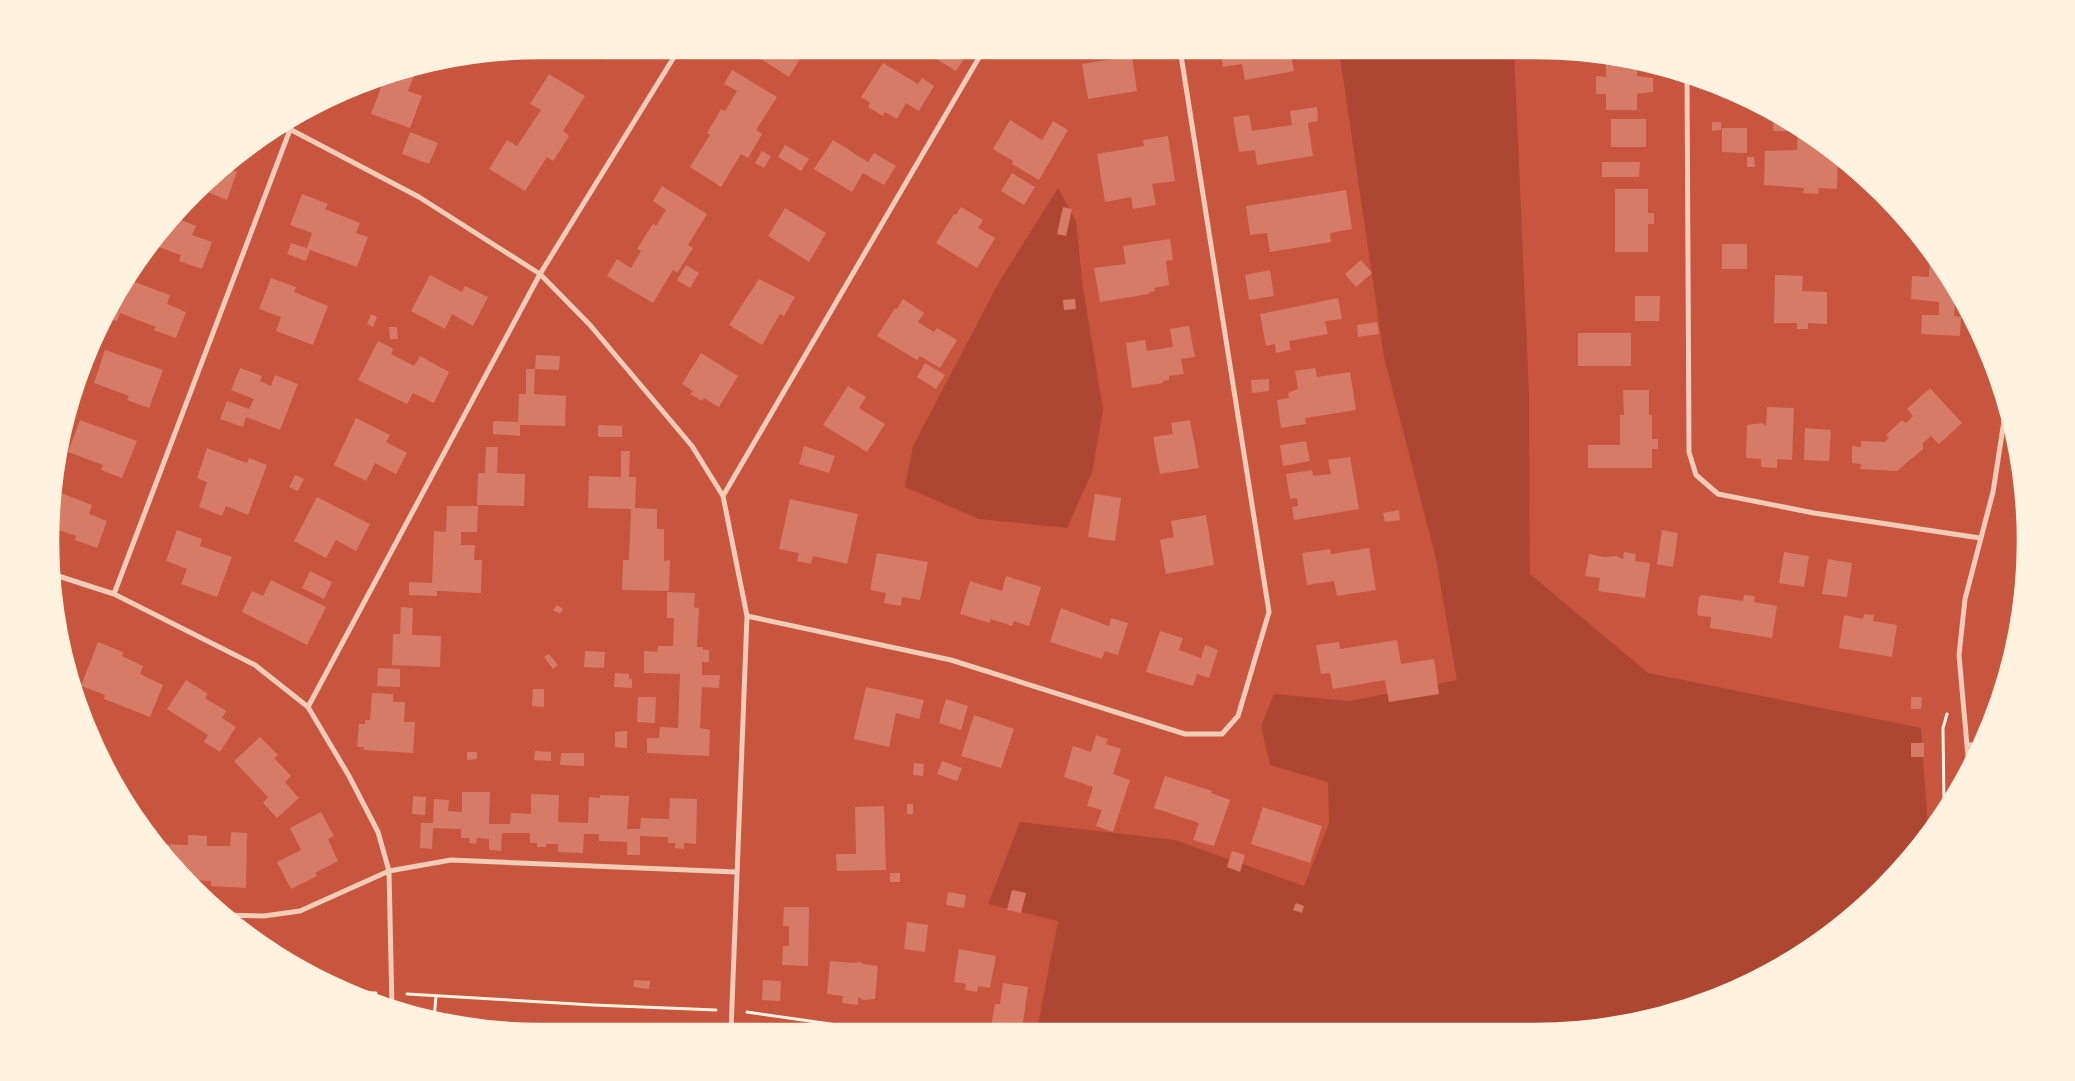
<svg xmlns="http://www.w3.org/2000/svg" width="2075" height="1081" viewBox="0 0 2075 1081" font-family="Quicksand,sans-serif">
  <rect width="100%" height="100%" fill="#c8553d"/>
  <path fill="#ae4732" d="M1339,50H1514L1529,395L1530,574L1648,673L1921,728L1928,829L1904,865L1808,949L1722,995L1599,1028L1037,1030L1058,921L988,904L1020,822L1175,840L1304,886L1329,823L1328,782L1270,765L1261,726L1274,694L1350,701L1457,680L1436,559L1384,357Z
    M1058,188L1076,221L1083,288L1103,410L1092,472L1067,528L979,519L905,487L913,446L999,282Z"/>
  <path fill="#d67c66" d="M589,49H614L607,60Z
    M763,49H806L789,77L758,57Z
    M935,49H966L969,51L956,71L935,58L939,51Z
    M1220,49L1290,50L1294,71L1245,80L1242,64L1223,67Z
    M1132,56L1137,91L1088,99L1082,64Z
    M1613,58L1637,61V76L1653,78V92L1637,94V110H1606V94H1596V76L1606,77V61H1613Z
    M883,63L918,84L922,78L934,86L919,111L906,103L897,119L885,112L883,116L868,107L870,103L861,97Z
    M418,65L408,91L422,96L410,128L371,114L386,74Z
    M732,70L777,97L756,130L762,134L748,158L741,154L721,187L690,167L710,135L707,133L721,109L725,111L737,91L724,84Z
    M549,74L585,96L563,131L569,136L561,149L553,161L547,157L525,191L489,169L507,140L517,146L541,110L530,104Z
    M1317,107L1318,121L1308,123L1313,156L1257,165L1255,150L1239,152L1233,117L1249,115L1252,131L1292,125L1290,111Z
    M1774,115H1777L1791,124V131H1773Z
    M1611,119H1646V147H1611Z
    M1010,120L1042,140L1053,121L1068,130L1039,180L1012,164L1013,161L993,149Z
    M1712,122H1721V130L1712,131Z
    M1722,128H1747V153L1722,152Z
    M1798,128L1838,155L1837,189L1819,188L1818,194L1803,193L1804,188L1764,185L1765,151L1797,150Z
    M410,132L438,143L429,164L402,154Z
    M1168,136L1175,181L1152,184L1156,205L1133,209L1131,197L1105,202L1097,154L1144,146L1143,140Z
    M833,140L868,162L874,153L896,166L884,185L863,173L852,192L814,169Z
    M785,145L809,159L801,171L778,157Z
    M762,151L771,156L764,168L755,163Z
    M1747,157H1754L1755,167H1747Z
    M1602,162H1640L1639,177H1602Z
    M223,167L237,172L227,200L205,191L206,186H204Z
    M1012,173L1035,187L1024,205L1001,191Z
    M662,186L707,214L688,245L693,248L677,273L673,270L653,303L607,276L617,259L631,268L641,251L637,249L645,236L653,224L656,226L666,210L653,201Z
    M1615,189H1648V213H1654V224H1648V252H1615Z
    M1346,190L1352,229L1330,233L1331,242L1270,252L1267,233L1250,235L1246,206Z
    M302,194L328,204L325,209L360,223L356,233L368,237L357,267L310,250L306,261L287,254L291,243L307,248L312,233L290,225Z
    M961,207L983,220L978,228L995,238L977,268L936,243L954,214L956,215Z
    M1063,207L1072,209L1066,236L1057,234Z
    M785,208L826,233L809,262L768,236Z
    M171,216L196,226L192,235L212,242L202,269L179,261L181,255L150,244Z
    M1170,239L1173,260L1166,261L1169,285L1154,288L1155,291L1149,292V294L1100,302L1094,268L1126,264L1123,246Z
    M1722,244H1747V269H1722Z
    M1930,253L1963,300L1962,303H1955L1954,316L1961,317L1960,336L1921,334L1922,315H1939V302L1911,299L1912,276L1929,277Z
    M1361,260L1372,273L1356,287L1345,274Z
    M686,265L699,273L690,288L677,280Z
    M1270,270L1274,296L1249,300L1245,275Z
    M430,275L462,292L465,286L488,297L473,326L452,314L445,329L411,311Z
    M1775,275L1803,276L1802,291L1827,292V324L1808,323V329H1797V323H1774Z
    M271,278L296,287L294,292L328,306L313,345L276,331L281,317L259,309Z
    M759,279L795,297L784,316L780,314L762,345L729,325Z
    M132,281L170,295L167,304L186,312L176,338L153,330L156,327L120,313L117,321L105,317L117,295L126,298Z
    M1635,296H1660L1659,321H1635Z
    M1338,298L1342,319L1325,321L1328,334L1289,341L1291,350L1276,353L1275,344L1266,346L1260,314Z
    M903,299L924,313L918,322L934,332L937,328L957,340L940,368L920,356L917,360L877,336L895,308L897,309Z
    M1075,299L1076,309L1064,310L1063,300Z
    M371,314L377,317L373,327L367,324Z
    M1377,322L1379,334L1358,337L1357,325Z
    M1189,326L1195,357L1181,359L1184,374L1169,376V380L1163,381V383L1132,388L1126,343L1145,340L1147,351L1173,347L1170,329Z
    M389,327H397L398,339H390Z
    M1578,333H1631V366H1578Z
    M378,341L392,348L393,350L391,354L414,366L420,356L449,372L434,403L413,393L407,404L358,380Z
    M105,350L163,370L149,408L127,400L129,396L94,383Z
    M701,353L738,376L719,407L704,398L702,401L690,394L693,391L682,384Z
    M536,355L560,356L559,370L535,369Z
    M925,363L945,375L936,389L917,377Z
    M240,368L262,376L260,381L271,386L275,375L298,384L280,430L246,417L243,427L220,419L227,401L249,409L254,399L231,390Z
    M1315,368L1317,377L1350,372L1356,410L1305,418L1306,424L1281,428L1277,400L1289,398L1288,393L1298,389L1295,371Z
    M526,369H535L534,394L566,396L565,426L520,425V436L493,434V421L518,422L519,394H526Z
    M1269,379V391L1252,393L1251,380Z
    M848,386L866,397L859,408L885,424L867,452L823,425Z
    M1930,388L1962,423L1939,444L1931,436L1923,443V449L1897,471L1860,469L1861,464L1852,463V446L1861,447V441L1885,442L1889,438L1886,435L1902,420L1906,423L1913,416L1907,409Z
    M1623,390H1649V415H1652V439H1658V449H1652V468H1588V445H1620V415H1624Z
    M1767,407L1794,408L1792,460L1777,459V468L1761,467V459L1746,458L1747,425L1762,423L1766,426Z
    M356,418L390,435L386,442L407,453L396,474L375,463L366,481L334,465Z
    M80,420L137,441L122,478L101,470L103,465L68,452Z
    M1190,420L1199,468L1160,474L1153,437L1173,434L1171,423Z
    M598,425L622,426V437H598Z
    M1805,428L1831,430L1829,461L1804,460Z
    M1306,441L1310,461L1283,466L1280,445Z
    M804,446L835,456L829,473L799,464Z
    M486,447H498L497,473L525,474L524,506L477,505L478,473H485Z
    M207,448L247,463L249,458L267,465L248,515L226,506L222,516L199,507L207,482L197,478Z
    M621,451H630L629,477H636L635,508L657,509V529H664V561L670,560L669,591L622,590L623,560H629L631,509L588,508L589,476L621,477Z
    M1350,457L1359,509L1294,520L1292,507L1298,506L1297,498L1290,499L1286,474L1312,470L1313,476L1331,474L1328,460Z
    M295,475L304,479L298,491L289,487Z
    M53,490L92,505L89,514L107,521L97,548L75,540L76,536L50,527V508Z
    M1095,494L1121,498L1115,541L1088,537Z
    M317,497L370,524L356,551L336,540L326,558L294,541Z
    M790,499L858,514L847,564L813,556L811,564L797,561L799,553L779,549Z
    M447,506H478L477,532H461V545H475L474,560H482L481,593L437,591V596L409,595V582L432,583L434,531L446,532Z
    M1399,510L1400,520L1385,522L1383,513Z
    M1206,515L1214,565L1166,574L1160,540L1174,537L1171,521Z
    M177,530L202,539L200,546L232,557L217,597L181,584L187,569L166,561Z
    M1662,530L1678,533L1673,567L1657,564Z
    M1369,548L1376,590L1337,596L1334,581L1307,585L1302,553L1330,549L1331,554Z
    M1624,552L1636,554L1635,561L1650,563L1645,598L1598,591L1600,578L1585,576L1589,554L1604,557L1616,556L1623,559Z
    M1784,552L1809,556L1804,587L1779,583Z
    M877,553L928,562L920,600L902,597L901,606L884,603L886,593L870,590Z
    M1828,559L1852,563L1847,597L1822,594Z
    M310,571L332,582L324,599L302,588Z
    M1006,576L1041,587L1029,626L1014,621L1012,626L991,619L990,623L960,614L970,581L1002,591Z
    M271,580L326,607L307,645L242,612L252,591L263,596Z
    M667,592L695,593L694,607L699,608L697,647H703V650H709V662H702V675H720L719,688L702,687L700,728L710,730L709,756L647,753V738H659L660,727L678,728L680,674L644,673V651L657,652L658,646H673L674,618H667Z
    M1702,595L1743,601L1744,595L1755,596L1754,602L1777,606L1772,638L1710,628L1711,617L1699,616L1697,613L1699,597Z
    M557,605L563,609L560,614L553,610Z
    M401,607L413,608L412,635L441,636L440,667L392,665L393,634H400Z
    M1061,608L1109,626L1111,618L1128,623L1118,655L1105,651L1102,659L1050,642Z
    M1864,614L1874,615L1873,621L1897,625L1892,657L1839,648L1844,615L1863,619Z
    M1160,631L1183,638L1179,650L1201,658L1205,645L1218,650L1209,678L1197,674L1193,686L1146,672Z
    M1397,640L1401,664L1434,659L1439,694L1389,702L1385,680L1333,689L1330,673L1321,674L1316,645L1339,642L1340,649Z
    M98,642L123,652L122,656L143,666L140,674L163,685L150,717L104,699L105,695L81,686Z
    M61,643L72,648L65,666V663Z
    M585,651L605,652L604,668L584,667Z
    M549,654L558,665L553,669L544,657Z
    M378,668L400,669V687L377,686Z
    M615,673L629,674V679H632V688L614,687Z
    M186,680L208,694L205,698L226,711L222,718L236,727L220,752L204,742L208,735L167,709Z
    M866,687L924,700L919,719L896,713L889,747L854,739Z
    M533,689H544V707L532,706Z
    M372,693L393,694V702H405L404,722H415L413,753L364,750V747H357L359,724H365V720H370Z
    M638,697H656L655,723L637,722Z
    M1911,697H1922L1921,709H1911Z
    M946,699L968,706L961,730L939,723Z
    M974,715L1014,729L1001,768L961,756Z
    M627,731V748L615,747V732Z
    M1096,735L1108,739L1106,744L1121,749L1113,774L1130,780L1113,832L1096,826L1102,810L1087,806L1093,787L1064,777L1073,746L1091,752Z
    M260,737L278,755L274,758L291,776L285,782L299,798L277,818L263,803L268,797L234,761Z
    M1911,743H1924V757H1911Z
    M535,751L551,752V761L534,760Z
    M467,752H477V759L467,760Z
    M561,753H584V766L560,765Z
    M942,761L962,768L957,781L937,774Z
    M914,763L924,764L923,776L913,775Z
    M1165,776L1212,791L1211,793L1230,800L1214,846L1193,840L1199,823L1154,808Z
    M462,792H490L489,824H510L511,813L531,814V794L559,795L558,822L588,823L589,797L600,798V795L629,796L627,829H640L641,818L669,819L670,798L697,799L696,844L684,843V849L675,848V843H668V837L640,836V855H627V842L599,841V834H584L583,853L558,852V844H546V847H537V843H530V833H502L501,851L489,850V839L477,838L476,844L469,843L470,838H461V829L433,828L432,849L420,848L421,823H433L434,799L449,800L448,811L462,812Z
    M413,796L426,797L425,815L412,814Z
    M907,804H913V814H907Z
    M884,806L886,870L837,871L836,854H856L855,807Z
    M1263,807L1322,826L1310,863L1251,844Z
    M321,812L334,836L328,839L338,861L315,873L317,876L291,889L277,862L301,850L290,828Z
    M231,832L247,833L246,888L211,886V881L186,880L156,844L188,845V835L207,836V846H230Z
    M1232,851L1245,855L1240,872L1227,867Z
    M890,873H900V882H890Z
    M1012,890L1026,893L1021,913L1007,910Z
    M948,892L966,895L964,908L946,905Z
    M1296,903L1304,906L1302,913L1293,910Z
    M784,907H809L808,966L782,965L783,946H789V926H783Z
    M907,922L928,925L925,952L904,949Z
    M959,949L996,956L990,988L978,986L977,992L965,990L966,984L954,982Z
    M830,961L853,963L861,962L863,964L878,966L875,999L863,1000L858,997V1005L842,1003L843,996L827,994Z
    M634,980L650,981L649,989L633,987Z
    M763,980L781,981L780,1001L762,1000Z
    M1003,983L1028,987L1022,1030L991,1026L995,1004H1000Z"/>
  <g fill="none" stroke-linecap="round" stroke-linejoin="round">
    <path stroke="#fff3e0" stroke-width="3" d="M1944,805L1943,728L1947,714
      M351,992L376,993
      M407,994L593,1005L716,1010
      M747,1012L872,1030
      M434,1019L436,996"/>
    <path stroke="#f1ccb7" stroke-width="5" d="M1687,75L1689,452L1696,475L1718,494L1814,513L1980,538
      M280,124L419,197L540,274L590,325L692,446L723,496L747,616L731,1031
      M723,496L984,49
      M52,574L114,594L255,665L308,707L349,776L378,832L389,871L392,1008
      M114,594L296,114
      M747,616L951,660L1185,734H1222L1238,716L1269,612L1180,49
      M308,707L540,274L679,49
      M1968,745L1981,744
      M1969,768L1959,655L1965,599L1993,492L2006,408
      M223,915L264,916L300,911L389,871L451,860L736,872"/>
  </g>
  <path d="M0 0H2075V1081H0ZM541 58H1535A483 483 0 0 1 2018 541V541A483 483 0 0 1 1535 1024H541A483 483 0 0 1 58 541V541A483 483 0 0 1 541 58Z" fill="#fff3e0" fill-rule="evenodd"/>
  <path fill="none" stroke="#fff3e0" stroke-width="2.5" d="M541 58H1535A483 483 0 0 1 2018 541V541A483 483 0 0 1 1535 1024H541A483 483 0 0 1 58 541V541A483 483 0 0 1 541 58Z"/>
</svg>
